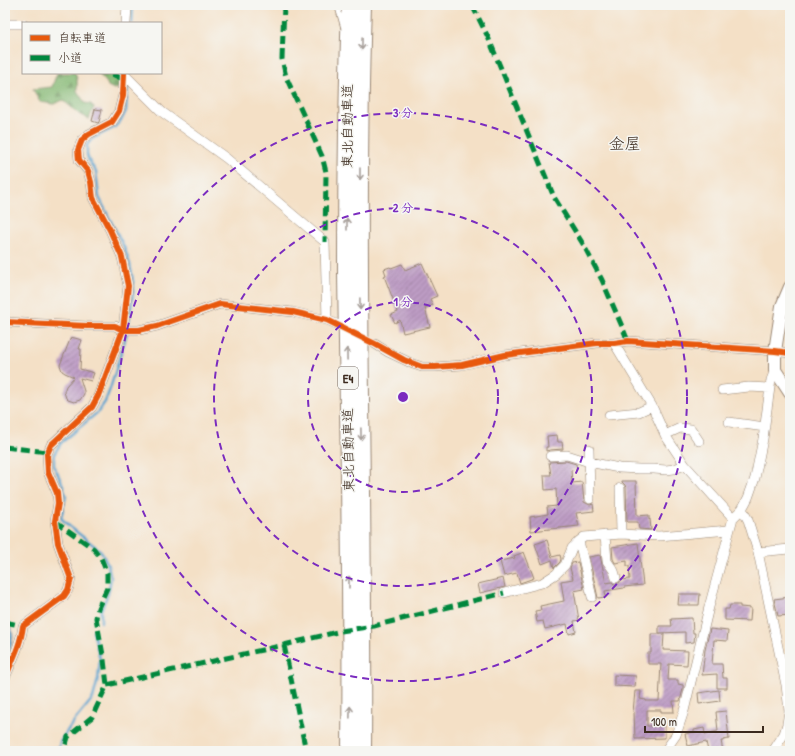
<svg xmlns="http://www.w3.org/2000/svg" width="795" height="756" viewBox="0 0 795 756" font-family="'Patrick Hand','Klee One',sans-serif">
  <defs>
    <pattern id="forest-firs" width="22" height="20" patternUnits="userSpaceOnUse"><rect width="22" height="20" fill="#86b974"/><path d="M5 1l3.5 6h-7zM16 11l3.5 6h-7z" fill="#6f975f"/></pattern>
    <pattern id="water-rules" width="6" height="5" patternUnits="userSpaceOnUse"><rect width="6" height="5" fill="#57a2cf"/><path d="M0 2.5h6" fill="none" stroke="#4984a7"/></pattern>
    <pattern id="building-hatch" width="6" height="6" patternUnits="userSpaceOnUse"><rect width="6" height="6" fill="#bd9cc5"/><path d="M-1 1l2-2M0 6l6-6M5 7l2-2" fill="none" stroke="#9b7f9f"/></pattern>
  </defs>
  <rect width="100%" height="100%" fill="#f6f6f2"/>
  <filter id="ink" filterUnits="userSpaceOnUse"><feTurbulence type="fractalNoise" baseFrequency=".025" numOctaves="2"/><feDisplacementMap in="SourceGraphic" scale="8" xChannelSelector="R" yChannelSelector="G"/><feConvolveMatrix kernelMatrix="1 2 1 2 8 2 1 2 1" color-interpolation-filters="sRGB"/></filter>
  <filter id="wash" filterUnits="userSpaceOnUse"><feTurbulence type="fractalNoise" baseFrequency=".012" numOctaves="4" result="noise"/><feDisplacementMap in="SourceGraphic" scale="16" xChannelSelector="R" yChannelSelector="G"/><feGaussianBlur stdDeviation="0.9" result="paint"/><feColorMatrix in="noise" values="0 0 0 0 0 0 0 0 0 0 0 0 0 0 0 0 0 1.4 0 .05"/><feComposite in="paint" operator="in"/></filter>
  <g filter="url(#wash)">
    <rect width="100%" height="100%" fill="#f4e0c6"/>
    <path fill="url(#forest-firs)" stroke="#607249" d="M57,73H75L77,79V91L85,103L91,104L94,107L89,119L79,114L63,100L54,104L40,102L33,89L52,87Z
      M99,73H117L120,75V88L114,89L108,86C107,81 101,78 99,73Z"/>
    <path fill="url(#water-rules)" stroke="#496676" d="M5,627L11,628C16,639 10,650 5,661Z"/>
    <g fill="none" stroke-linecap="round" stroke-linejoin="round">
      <path stroke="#57a2cf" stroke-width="2.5" d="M132,23L133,5
        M128,84L126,111L122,119L114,128L92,139L87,145V155L89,161L96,172L99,197L124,247L130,264L134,287L128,328
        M101,622V610L108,594L111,578L108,566L101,551L69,526L61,518L66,496L63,485L54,466V454L61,443L98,412L105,402L110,389L127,333
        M58,751L60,742L71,725L93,698L98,679L100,659L93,631"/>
    </g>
    <g id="blocks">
      <path fill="url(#building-hatch)" d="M95,109L102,110L99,122L98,123L92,121Z
        M422,263L437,296L430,299L433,305L425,308L430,327L403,333L400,320L395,323L391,315L398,312L384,276L386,275L384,269L390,267L391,268L402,264L405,270Z
        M71,337L82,340L79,349H81L80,369L94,373L91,381L80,378L84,391V394L80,400L74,402L68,400L66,398L64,392L66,386L74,377L65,373L62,371L60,365Z
        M557,435L558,442H562L563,449L550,450L546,451V447H548L547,436Z
        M566,461L576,464L577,469L571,470L572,483L582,482L584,502L590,505L593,504L594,511L576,513L579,526L531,531L530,517L548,514L547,507L557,506L556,489L545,490L544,475H551L549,462Z
        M622,481H636L637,516L649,515V520L650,519L651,530L639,529L638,522H627L626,488L625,485L622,482Z
        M547,540L552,557L560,555L561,559L560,562L554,568L552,560L542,564L535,544Z
        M638,543L643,585L624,587V588L605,591L606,597L598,598L589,557L600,555L606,583L612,582L614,584H617L620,582L621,580L630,579L629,566H627V561L615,563L613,559L612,547Z
        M524,552L534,578L520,583L517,573L504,576L500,561L515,558L514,556Z
        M578,562L584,589L574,591L579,620L574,621L576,632L569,634L567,624L545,629L543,621L537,622L535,611L541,610L540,606L564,601L561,581L573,579L570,568L572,563Z
        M503,578L505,587L480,593L478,584Z
        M679,594H700L699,605H678Z
        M790,597V615L778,616L774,599Z
        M730,605H740V607L751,608L750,621L725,620V609H729Z
        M692,618L693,633H695L694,642L685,643V632L659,633V626H672L671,619Z
        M710,629L728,631L727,641L714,640L712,664H722L723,678H727V688H717V674L702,675L705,650Z
        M651,634H664L663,650L688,651L687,665L669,664L668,680H678V684L683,685V689L680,701H673L674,712H661V710H647V726H665V738L635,739L634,712H633L635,691H641L640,699L646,700V701H659L661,664H648V653H651Z
        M614,675L636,676L635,687L614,686Z
        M719,690L720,701L699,704L698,693Z
        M726,711L729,739L723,740V741H721L723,751H708L706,742L688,746L685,734L694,732V730L704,728L705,734L718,731L716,712Z"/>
    </g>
  </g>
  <g filter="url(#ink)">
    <use href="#blocks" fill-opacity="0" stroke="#988572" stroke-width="1"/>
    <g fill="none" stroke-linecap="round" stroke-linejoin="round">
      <defs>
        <path id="lane" d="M337,5L343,26"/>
        <path id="street" d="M126,23L127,5
          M5,24H23
          M123,73L162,112L226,158L325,242L327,320
          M5,322L87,326H115L123,330H139L157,326L220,304L293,312L327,320L341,326
          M614,343L652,406L665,435L685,465L733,518
          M375,344L388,352L413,364L422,367H435L462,365L505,355L597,343H614L628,341L775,351L790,353
          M722,390L749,387L770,388
          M609,415L639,412L652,406
          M729,422L765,427
          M665,435L680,428L691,429L699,441
          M589,449L590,499
          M550,456L567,455L589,462L619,468L639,469H654L666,470L674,469L685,465
          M620,488L621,534
          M742,509L748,520L758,552L786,685L789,711L787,724L784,734L773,751
          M605,535L607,561L614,571L616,578
          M579,541L592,597
          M758,552L790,549
          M504,593L542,583L556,574L565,565L572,548L579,541L584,537L621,534L659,536L729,530
          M5,678C12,661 21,644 23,626L64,596L68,590L71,579L58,543L55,521L58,503L57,493L48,472L47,454L51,445L92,407L98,396L123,330L128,286L122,257L110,230L93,198L91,182L88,171L79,160L78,150L82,140L89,134L112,122L119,111L123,95L124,73
          M665,751L676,735L684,711L709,607L733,518L742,509L748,498L755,478L763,439L771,380L775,370"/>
        <path id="secondary" d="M790,287L782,306L775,351V370L790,393"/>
        <path id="highway" d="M350,751C352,591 348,431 346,271C346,182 347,94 350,5
          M363,751C365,502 355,254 363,5"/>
      </defs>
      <use href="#lane" stroke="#988572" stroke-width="6"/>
      <use href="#street" stroke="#988572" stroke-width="10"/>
      <use href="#secondary" stroke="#988572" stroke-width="14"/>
      <use href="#highway" stroke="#988572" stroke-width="18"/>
      <use href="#lane" stroke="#fff" stroke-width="4.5"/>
      <use href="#street" stroke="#fff" stroke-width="9"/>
      <use href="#secondary" stroke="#fff" stroke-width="12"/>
      <use href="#highway" stroke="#fff" stroke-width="16"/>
      <path stroke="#00873e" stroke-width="5" stroke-dasharray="10 5" stroke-linecap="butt" d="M284,5L282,59L286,77L322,156L326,172L325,242
        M472,5L488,37L554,197L583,244L602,280L621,324L628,341
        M112,74L123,79
        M5,447L48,452
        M55,521L94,549L101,558L107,573V588L98,608L96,618L104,660L107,685L92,717L68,737L64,751
        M5,622L23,626
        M284,645L306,751
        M107,685L284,645L341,631L374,626L504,593"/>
      <defs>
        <path id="cycleway" d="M5,322L87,326H115L123,330H139L157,326L220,304L293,312L327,320L375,344L404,360L422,367H435L462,365L505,355L597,343H614L628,341L775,351L790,353
          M5,678C12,661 21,644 23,626L64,596L68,590L71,579L58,543L55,521L58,503L57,493L48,472L47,454L51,445L92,407L98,396L123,330L128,286L122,257L110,230L93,198L91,182L88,171L79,160L78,150L82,140L89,134L112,122L119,111L123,95L124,73"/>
      </defs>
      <use href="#cycleway" stroke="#f6f6f2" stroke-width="8"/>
      <use href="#cycleway" stroke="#e8590c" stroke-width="6"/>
    </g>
    <defs><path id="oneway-shaft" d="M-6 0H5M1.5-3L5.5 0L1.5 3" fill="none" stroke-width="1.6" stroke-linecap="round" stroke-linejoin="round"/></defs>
    <g stroke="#a79f9a">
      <use href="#oneway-shaft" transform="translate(362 44) rotate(91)"/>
      <use href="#oneway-shaft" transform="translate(360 174) rotate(90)"/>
      <use href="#oneway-shaft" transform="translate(347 224) rotate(-90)"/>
      <use href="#oneway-shaft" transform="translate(360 304) rotate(89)"/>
      <use href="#oneway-shaft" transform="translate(347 354) rotate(-91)"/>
      <use href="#oneway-shaft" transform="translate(361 434) rotate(89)"/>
      <use href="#oneway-shaft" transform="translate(349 582) rotate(-90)"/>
      <use href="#oneway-shaft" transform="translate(350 712) rotate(-89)"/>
    </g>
  </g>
  <g fill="none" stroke="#7b2cbf" stroke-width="2" stroke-dasharray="7 5">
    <circle cx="403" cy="397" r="95"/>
    <circle cx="403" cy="397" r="189"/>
    <circle cx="403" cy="397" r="284"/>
  </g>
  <g text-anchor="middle" stroke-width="3" stroke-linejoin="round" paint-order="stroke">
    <rect fill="#f6f6f2" stroke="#73675e" stroke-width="1" x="338" y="367" width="20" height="22" rx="3"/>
    <g font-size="13" font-weight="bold" fill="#3b2a1e">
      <text x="348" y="383">E4</text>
    </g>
    <g font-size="14" fill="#3b2a1e" stroke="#f6f6f2">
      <text transform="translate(347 126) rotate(-90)" y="5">東北自動車道</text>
      <text transform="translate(348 450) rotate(-91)" y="5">東北自動車道</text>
    </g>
    <g font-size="16" fill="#3b2a1e" stroke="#f6f6f2">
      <text x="625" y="149">金屋</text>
    </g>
  </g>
  <circle cx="403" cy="397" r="6" fill="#7b2cbf" stroke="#f6f6f2" stroke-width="2"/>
  <g font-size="12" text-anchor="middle" font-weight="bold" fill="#7b2cbf" stroke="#f6f6f2" stroke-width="3" stroke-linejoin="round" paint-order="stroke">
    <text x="403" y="117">3 分</text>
    <text x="403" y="212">2 分</text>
    <text x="403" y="306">1 分</text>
  </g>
  <rect width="795" height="756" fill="none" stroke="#f6f6f2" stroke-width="20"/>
  <rect x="22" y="22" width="140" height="52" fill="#f6f6f2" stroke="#aba49d"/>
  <rect x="30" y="35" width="20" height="6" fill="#e8590c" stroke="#aba49d"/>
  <text x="58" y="42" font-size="12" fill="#3b2a1e">自転車道</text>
  <rect x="30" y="55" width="20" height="6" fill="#00873e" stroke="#aba49d"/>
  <text x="58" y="62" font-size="12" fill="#3b2a1e">小道</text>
  <path d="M645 726v6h118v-6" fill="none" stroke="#3b2a1e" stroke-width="2"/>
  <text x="651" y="726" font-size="12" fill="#3b2a1e" stroke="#f6f6f2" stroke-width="3" paint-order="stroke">100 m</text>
</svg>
